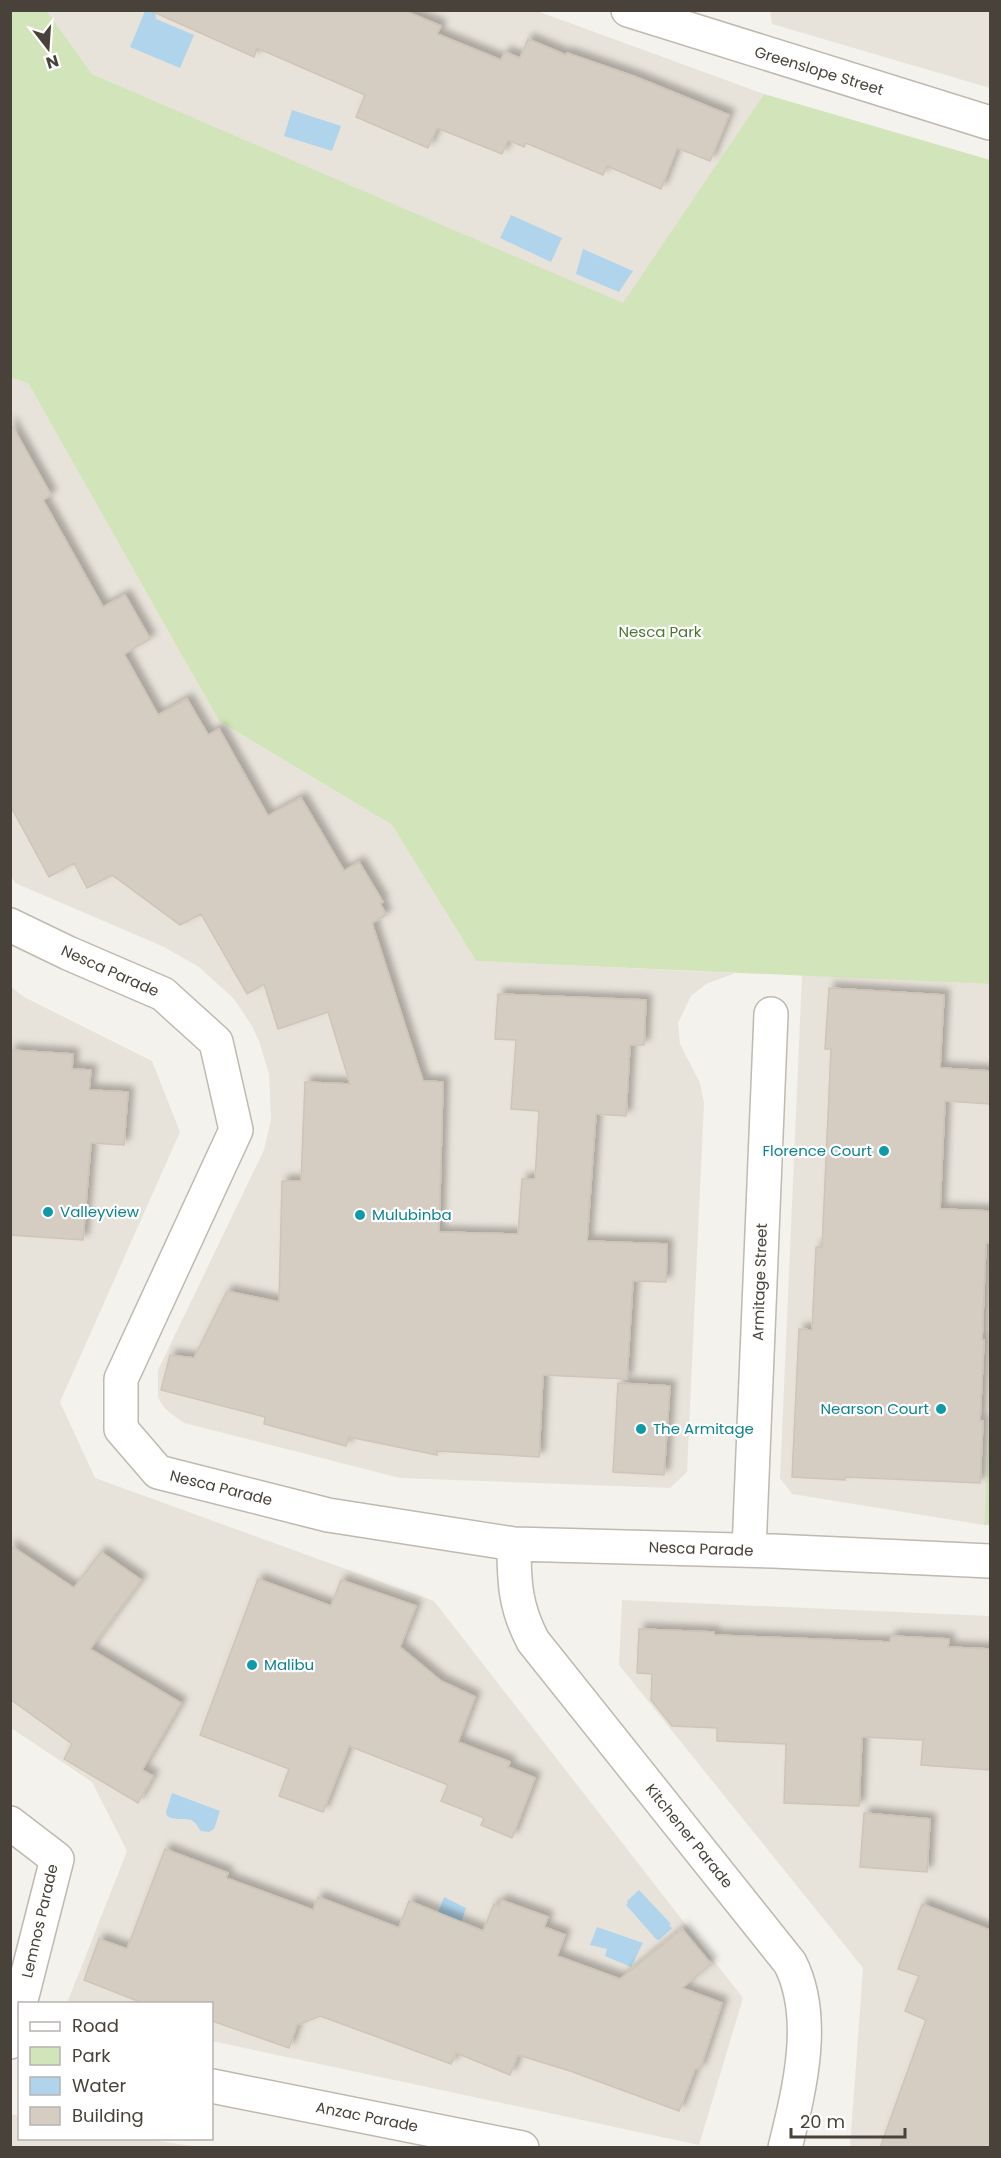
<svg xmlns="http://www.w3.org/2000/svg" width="1001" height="2158" viewBox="0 0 1001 2158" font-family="Poppins,sans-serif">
  <defs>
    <filter id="shadow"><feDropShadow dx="5.5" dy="-5.5" stdDeviation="3" flood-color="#0004"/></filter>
  </defs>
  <rect width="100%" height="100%" fill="#f4f2ec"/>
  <path fill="#e8e3da" d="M47,11H537L764,94L623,304L92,74Z
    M770,11H990V88L772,24Z
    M10,378L28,383L219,721L392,825L476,961L735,973L706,984L691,996L678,1023L680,1044L700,1083L704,1103L687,1472L670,1488L400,1478L184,1423L170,1413L163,1406L158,1397V1370L264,1150L271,1120L269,1074L259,1041L252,1026L234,999L199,967L164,947L15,883L11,876Z
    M802,975L990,984V1404L984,1525L792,1494L780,1478Z
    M10,986L24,997L152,1061L180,1132L60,1402L95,1478L434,1601L743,1998L699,2145L212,2041V2004L67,2003L127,1851L92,1782L11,1728Z
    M622,1600L990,1616V2147H850L863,1968L619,1665Z
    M11,2114L19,2116L20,2138L147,2139L198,2147H11Z"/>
  <path fill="#d2e4b9" d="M10,11H47L92,74L623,303L764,94L990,160V984L476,961L392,825L219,721L28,383L11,378Z
    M990,1404V1525H984Z"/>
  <path fill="#afd4eb" d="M145,11H155L156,19L194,35L180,68L130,47Z
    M292,110L341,126L332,151L284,136Z
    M511,215L562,238L551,262L500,238Z
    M583,249L633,271L619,292L576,274Z
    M172,1793L220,1811L214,1829L209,1832L201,1831C198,1828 197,1824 194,1822C188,1816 176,1822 167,1816L166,1812Z
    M639,1890L671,1924L669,1925L672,1928L659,1940L656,1939L626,1905L628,1903L627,1901Z
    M444,1897L466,1908L458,1932L438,1913Z
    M597,1927L643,1943L631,1967L605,1956L607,1949L590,1945Z"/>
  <path fill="#d5cdc2" stroke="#cfc5b6" stroke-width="1.5" filter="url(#shadow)" d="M149,10H403L441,26L437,34L501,60L505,52L520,58L528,39L566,55L567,53L636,77L729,115L710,161L677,148L661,189L607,166L603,175L526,143L524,147L508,140L502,154L437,128L428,148L356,117L365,95L257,48L254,57Z
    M10,422L51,495L43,500L103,607L125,595L150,639L124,654L158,715L187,699L208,735L219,729L268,816L301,798L344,871L359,862L383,902L380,903L386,915L372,923L423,1081L443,1082L439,1232L518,1234L522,1179H535L539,1111L511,1109L516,1040L495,1039L498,994L646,1000L644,1045H630L626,1116L596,1114L587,1241L667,1244L666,1282L633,1281L627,1379L543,1375L539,1457L437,1451V1455L349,1437L346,1446L264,1424L265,1417L161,1390L170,1355L194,1358L227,1291L279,1302L282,1181H301L305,1082L350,1084L328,1012L278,1029L264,984L247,994L201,914L180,925L112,875L87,888L74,863L49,877L10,805Z
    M829,988L944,995L940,1068L990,1071V1104L945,1101L940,1209L990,1211V1243L986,1242L982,1340H984L980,1421H983L980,1483L845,1477V1480L792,1477L799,1329L812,1330L816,1247H822L831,1049H825Z
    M10,1050L73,1054L72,1069L91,1070L89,1090L128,1092L124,1145L91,1143L83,1240L10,1235Z
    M618,1383L670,1386L664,1475L613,1472Z
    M10,1545L74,1588L101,1552L141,1580L90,1649L181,1703L142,1770L153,1776L138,1803L64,1759L72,1744L10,1699Z
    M258,1579L331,1606L341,1580L416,1606L400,1647L441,1681L475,1697L458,1742L510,1762L508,1767L535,1778L512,1838L481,1825L484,1818L441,1801L448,1785L349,1746L323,1812L279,1796L289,1769L200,1735Z
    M639,1629L714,1632V1635L890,1642L891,1636L949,1639L948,1647L990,1649V1770L921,1765L923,1740L862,1737L859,1806L784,1803L786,1744L717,1741V1728L672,1726L651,1700L652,1674L637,1673Z
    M864,1813L930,1819L927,1872L860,1867Z
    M165,1849L228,1873L226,1878L313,1910L318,1897L399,1928L409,1901L483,1931L494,1904L499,1906L501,1900L548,1917L544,1927L565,1935L557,1956L620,1979L682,1929L711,1964L682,1988L722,2003L700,2069H695L679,2111L570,2071L518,2055L510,2075L456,2053L451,2064L320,2016L297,2025L289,2048L212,2021V2004H145L84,1980L99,1939L127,1949Z
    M922,1904L990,1930V2148H880L926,2020L905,2011L919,1976L898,1969Z"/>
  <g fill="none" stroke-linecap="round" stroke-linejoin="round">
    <defs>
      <path id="minor" d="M628,10L990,123
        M10,925L68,953L163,994L216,1042L236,1130L121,1379V1429L158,1472L328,1515L514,1544L773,1551L990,1561
        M514,1544C514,1582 515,1607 533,1641L790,1963C818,2018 799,2091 785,2148
        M749,1550L771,1014
        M10,1823L57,1859L20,2004
        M10,2042L20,2007
        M212,2086L522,2148"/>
    </defs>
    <use href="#minor" stroke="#bfb9af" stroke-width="36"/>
    <use href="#minor" stroke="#fff" stroke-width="33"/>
  </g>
  <g fill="#0f9aa8" stroke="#fff" stroke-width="2">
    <circle cx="884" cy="1151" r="6"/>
    <circle cx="48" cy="1212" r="6"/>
    <circle cx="360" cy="1215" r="6"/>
    <circle cx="941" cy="1409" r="6"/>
    <circle cx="641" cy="1429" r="6"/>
    <circle cx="252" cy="1665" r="6"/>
  </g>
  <g text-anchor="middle" stroke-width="4.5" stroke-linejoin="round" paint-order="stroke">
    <g font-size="15" fill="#48423a" stroke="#fff">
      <text transform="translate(819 71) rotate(17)" y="5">Greenslope Street</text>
      <text transform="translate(110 971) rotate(24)" y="5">Nesca Parade</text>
      <text transform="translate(760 1282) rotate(-88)" y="5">Armitage Street</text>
      <text transform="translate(221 1488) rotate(14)" y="5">Nesca Parade</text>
      <text transform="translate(701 1549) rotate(2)" y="5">Nesca Parade</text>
      <text transform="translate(689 1836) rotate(51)" y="5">Kitchener Parade</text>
      <text transform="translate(40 1921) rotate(-77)" y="5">Lemnos Parade</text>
      <text transform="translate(367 2117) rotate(11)" y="5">Anzac Parade</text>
    </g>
    <g font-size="15" fill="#4d7532" stroke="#fff">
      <text x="660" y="637">Nesca Park</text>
    </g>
    <g font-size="15" fill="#0d838f" stroke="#fff" text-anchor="start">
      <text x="872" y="1156" text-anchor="end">Florence Court</text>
      <text x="60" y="1217">Valleyview</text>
      <text x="372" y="1220">Mulubinba</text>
      <text x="929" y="1414" text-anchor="end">Nearson Court</text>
      <text x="653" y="1434">The Armitage</text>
      <text x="264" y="1670">Malibu</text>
    </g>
  </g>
  <rect width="1001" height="2158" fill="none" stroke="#48423a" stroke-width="24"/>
  <rect x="18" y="2002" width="195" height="138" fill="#ffffff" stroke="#b6b3b0" stroke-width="1.5"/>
  <rect x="30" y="2022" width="30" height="9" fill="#ffffff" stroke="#b6b3b0" stroke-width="1.5"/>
  <text x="72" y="2032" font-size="18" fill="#48423a">Road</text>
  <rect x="30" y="2047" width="30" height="18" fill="#d2e4b9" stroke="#b6b3b0" stroke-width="1.5"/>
  <text x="72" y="2062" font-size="18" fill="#48423a">Park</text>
  <rect x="30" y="2077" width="30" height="18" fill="#afd4eb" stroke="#b6b3b0" stroke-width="1.5"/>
  <text x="72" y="2092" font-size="18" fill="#48423a">Water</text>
  <rect x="30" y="2107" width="30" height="18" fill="#d5cdc2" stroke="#b6b3b0" stroke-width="1.5"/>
  <text x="72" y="2122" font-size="18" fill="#48423a">Building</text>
  <g transform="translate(48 48) rotate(163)" stroke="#ffffff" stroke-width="4.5" paint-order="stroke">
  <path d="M0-4.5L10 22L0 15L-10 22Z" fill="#48423a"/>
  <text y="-9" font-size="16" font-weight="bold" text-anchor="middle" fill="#48423a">N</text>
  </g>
  <path d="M791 2128v9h114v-9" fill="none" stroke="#48423a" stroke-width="3"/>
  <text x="800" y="2128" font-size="18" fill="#48423a" stroke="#ffffff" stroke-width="4.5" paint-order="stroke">20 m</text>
</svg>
